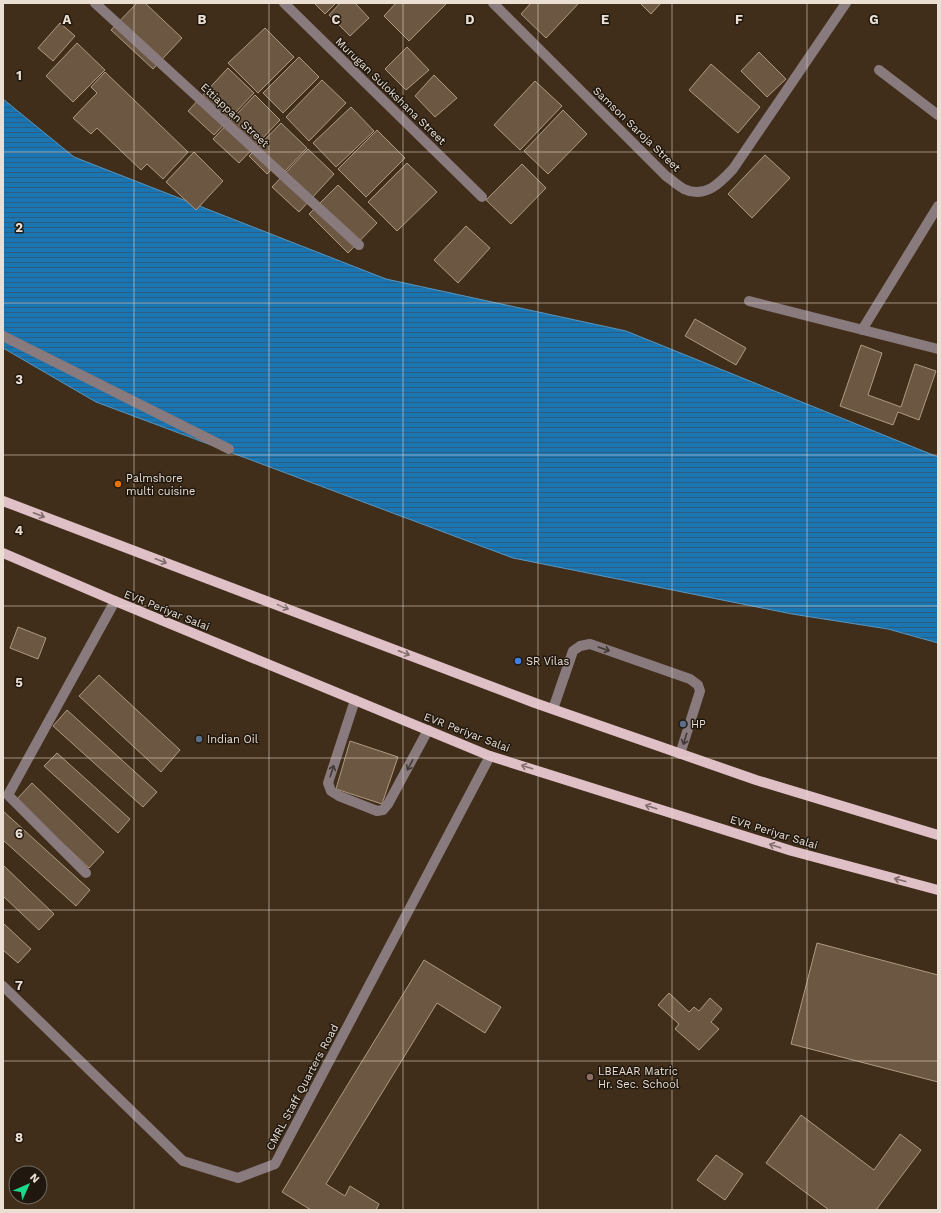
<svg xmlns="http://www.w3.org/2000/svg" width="941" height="1213" viewBox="0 0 941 1213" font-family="'Work Sans',sans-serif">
  <defs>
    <pattern id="water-rules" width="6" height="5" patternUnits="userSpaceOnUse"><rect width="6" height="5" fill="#1a75b3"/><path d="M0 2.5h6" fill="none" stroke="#2e5e7f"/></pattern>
  </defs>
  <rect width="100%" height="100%" fill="#402e1a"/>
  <path fill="url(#water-rules)" stroke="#5995bd" d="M3,99L74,157L386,279L626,331L938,457V643L888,629L792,614L513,558L96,402L3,348Z"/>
  <path fill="#6c5842" stroke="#af9982" d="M137,3H145L182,38L153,69L111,30Z
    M314,3H336L325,14Z
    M340,3H355L369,18L350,36L329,15Z
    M396,3H447L409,41L384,16Z
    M531,3H579L546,38L521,14Z
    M640,3H661L651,14Z
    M60,23L75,36L53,61L38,48Z
    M265,28L294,57L258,93L228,63Z
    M77,43L105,70L73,102L46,76Z
    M407,47L429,70L406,90L385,69Z
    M759,52L786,79L767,97L741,71Z
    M299,57L319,77L283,113L263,93Z
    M711,64L760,107L738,133L689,90Z
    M228,68L254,93L214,135L188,111Z
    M105,72L188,152L163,179L147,164L141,170L97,128L91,134L73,118L97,93L91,87Z
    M434,75L457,98L435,117L415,96Z
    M322,80L346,103L309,141L286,117Z
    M535,81L562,106L520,150L494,125Z
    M255,95L280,120L239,163L213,139Z
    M351,107L374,131L336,167L313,143Z
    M563,110L587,134L548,174L524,151Z
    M281,123L307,148L284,172L276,165L267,174L249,156Z
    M377,130L405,158L366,197L338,169Z
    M308,149L334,174L299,212L272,187Z
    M194,152L223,181L196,210L166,182Z
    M765,155L790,178L752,218L728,194Z
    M407,163L437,192L397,231L368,202Z
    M522,164L546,188L511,224L486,200Z
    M338,185L377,223L348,253L309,214Z
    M466,226L490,248L458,283L434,260Z
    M695,319L746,348L736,365L685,336Z
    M861,345L882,353L868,395L901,407L915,364L936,371L919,420L898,412L893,425L840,406Z
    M18,627L46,638L38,659L10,648Z
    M99,675L180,750L161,772L79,696Z
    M67,710L157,792L143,807L53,726Z
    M350,741L398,757L382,804L336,789Z
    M57,753L130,819L118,833L44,766Z
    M32,783L104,852L89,868L16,800Z
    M3,811L90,890L76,906L3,840Z
    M3,865L54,914L39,930L3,896Z
    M3,923L31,949L18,963L3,950Z
    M817,943L938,975V1082L791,1044Z
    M424,960L501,1007L485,1033L437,1003L326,1184L345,1196L350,1186L379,1204L376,1210H311L282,1192Z
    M669,993L689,1012L694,1007L699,1011L710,998L722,1009L711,1022L719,1029L699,1050L675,1029L679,1024L658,1005Z
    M801,1115L874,1170L900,1134L921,1150L876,1210H829L766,1163Z
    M716,1155L743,1174L725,1200L697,1180Z"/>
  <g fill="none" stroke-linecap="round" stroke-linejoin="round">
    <path stroke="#887a7d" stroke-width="10" d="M95,3L359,245
      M284,3L482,197
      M493,3L666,176C672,180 678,186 684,189C705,199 720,183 733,169L846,3
      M879,70L938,115
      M749,301L938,349
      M862,330L938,206
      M3,336L229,449
      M355,700L328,783L331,791L339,796L377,811L383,810L388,804L428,730
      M553,709L573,651L580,646L590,644L690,679L698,685L700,691L680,754
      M86,873L8,795L115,601
      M3,986L183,1161L238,1178L275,1164L490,756"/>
    <path stroke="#dfc0c7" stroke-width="10" d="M3,501L535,703L756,780L938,835
      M3,553L115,601L490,756L792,851L938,890"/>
  </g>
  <defs><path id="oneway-shaft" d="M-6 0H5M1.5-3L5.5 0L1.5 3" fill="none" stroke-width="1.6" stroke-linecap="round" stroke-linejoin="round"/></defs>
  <g stroke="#806c6b">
    <use href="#oneway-shaft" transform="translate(39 515) rotate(21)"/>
    <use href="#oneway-shaft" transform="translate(161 561) rotate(21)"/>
    <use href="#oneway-shaft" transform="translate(283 607) rotate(21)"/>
    <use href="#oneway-shaft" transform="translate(404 653) rotate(21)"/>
    <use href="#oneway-shaft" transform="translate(527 767) rotate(-162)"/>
    <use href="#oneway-shaft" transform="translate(651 807) rotate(-162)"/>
    <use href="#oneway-shaft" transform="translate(775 846) rotate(-162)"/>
    <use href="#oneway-shaft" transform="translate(900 880) rotate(-165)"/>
  </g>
  <g stroke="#443a36">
    <use href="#oneway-shaft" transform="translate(604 649) rotate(19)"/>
    <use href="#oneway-shaft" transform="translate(685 739) rotate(107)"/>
    <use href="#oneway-shaft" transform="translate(410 765) rotate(118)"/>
    <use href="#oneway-shaft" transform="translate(332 771) rotate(-72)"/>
  </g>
  <path fill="none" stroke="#ebdfd3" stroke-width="1" stroke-opacity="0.55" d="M134,3V1210M269,3V1210M403,3V1210M538,3V1210M672,3V1210M807,3V1210M3,152H938M3,303H938M3,455H938M3,606H938M3,758H938M3,910H938M3,1061H938"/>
  <circle fill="#e8710a" stroke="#20180f" stroke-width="1.5" cx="118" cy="484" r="4"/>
  <circle fill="#3f7fe0" stroke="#20180f" stroke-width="1.5" cx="518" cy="661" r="4"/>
  <g fill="#5c6f8a" stroke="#20180f" stroke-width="1.5">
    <circle cx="683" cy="724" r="4"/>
    <circle cx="199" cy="739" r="4"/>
  </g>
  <circle fill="#8d6e63" stroke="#20180f" stroke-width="1.5" cx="590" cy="1077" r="4"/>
  <g text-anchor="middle" stroke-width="3" stroke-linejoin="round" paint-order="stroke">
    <g font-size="11" fill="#ebdfd3" stroke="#20180f">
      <text transform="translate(391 91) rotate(44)" y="4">Murugan Sulokshana Street</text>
      <text transform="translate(235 115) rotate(43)" y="4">Ettiappan Street</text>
      <text transform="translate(637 129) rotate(44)" y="4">Samson Saroja Street</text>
      <text transform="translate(167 610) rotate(22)" y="4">EVR Periyar Salai</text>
      <text transform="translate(467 732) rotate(21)" y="4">EVR Periyar Salai</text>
      <text transform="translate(774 832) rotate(17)" y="4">EVR Periyar Salai</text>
      <text transform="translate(302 1087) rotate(-62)" y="4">CMRL Staff Quarters Road</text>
    </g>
    <g font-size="11" fill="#ebdfd3" stroke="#20180f" text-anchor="start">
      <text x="126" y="482">Palmshore<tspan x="126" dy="13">multi cuisine</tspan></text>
      <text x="526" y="665">SR Vilas</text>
      <text x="691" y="728">HP</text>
      <text x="207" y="743">Indian Oil</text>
      <text x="598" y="1075">LBEAAR Matric<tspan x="598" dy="13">Hr. Sec. School</tspan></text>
    </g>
  </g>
  <g font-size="13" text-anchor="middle" font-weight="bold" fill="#ebdfd3" stroke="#20180f" stroke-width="3" stroke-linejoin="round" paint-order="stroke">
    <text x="67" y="24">A</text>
    <text x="202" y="24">B</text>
    <text x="336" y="24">C</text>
    <text x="470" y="24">D</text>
    <text x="605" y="24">E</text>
    <text x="739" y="24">F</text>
    <text x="874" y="24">G</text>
    <text x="19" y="80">1</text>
    <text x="19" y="232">2</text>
    <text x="19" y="384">3</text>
    <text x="19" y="535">4</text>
    <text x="19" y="687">5</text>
    <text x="19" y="838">6</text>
    <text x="19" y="990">7</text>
    <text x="19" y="1142">8</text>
  </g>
  <rect width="941" height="1213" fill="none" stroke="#ebdfd3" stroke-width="8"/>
  <g transform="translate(28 1185) rotate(45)"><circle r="19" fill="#20180f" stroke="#71685d"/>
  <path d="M0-3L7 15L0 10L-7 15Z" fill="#1ad988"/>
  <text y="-6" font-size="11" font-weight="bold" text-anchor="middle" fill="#ebdfd3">N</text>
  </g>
</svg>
